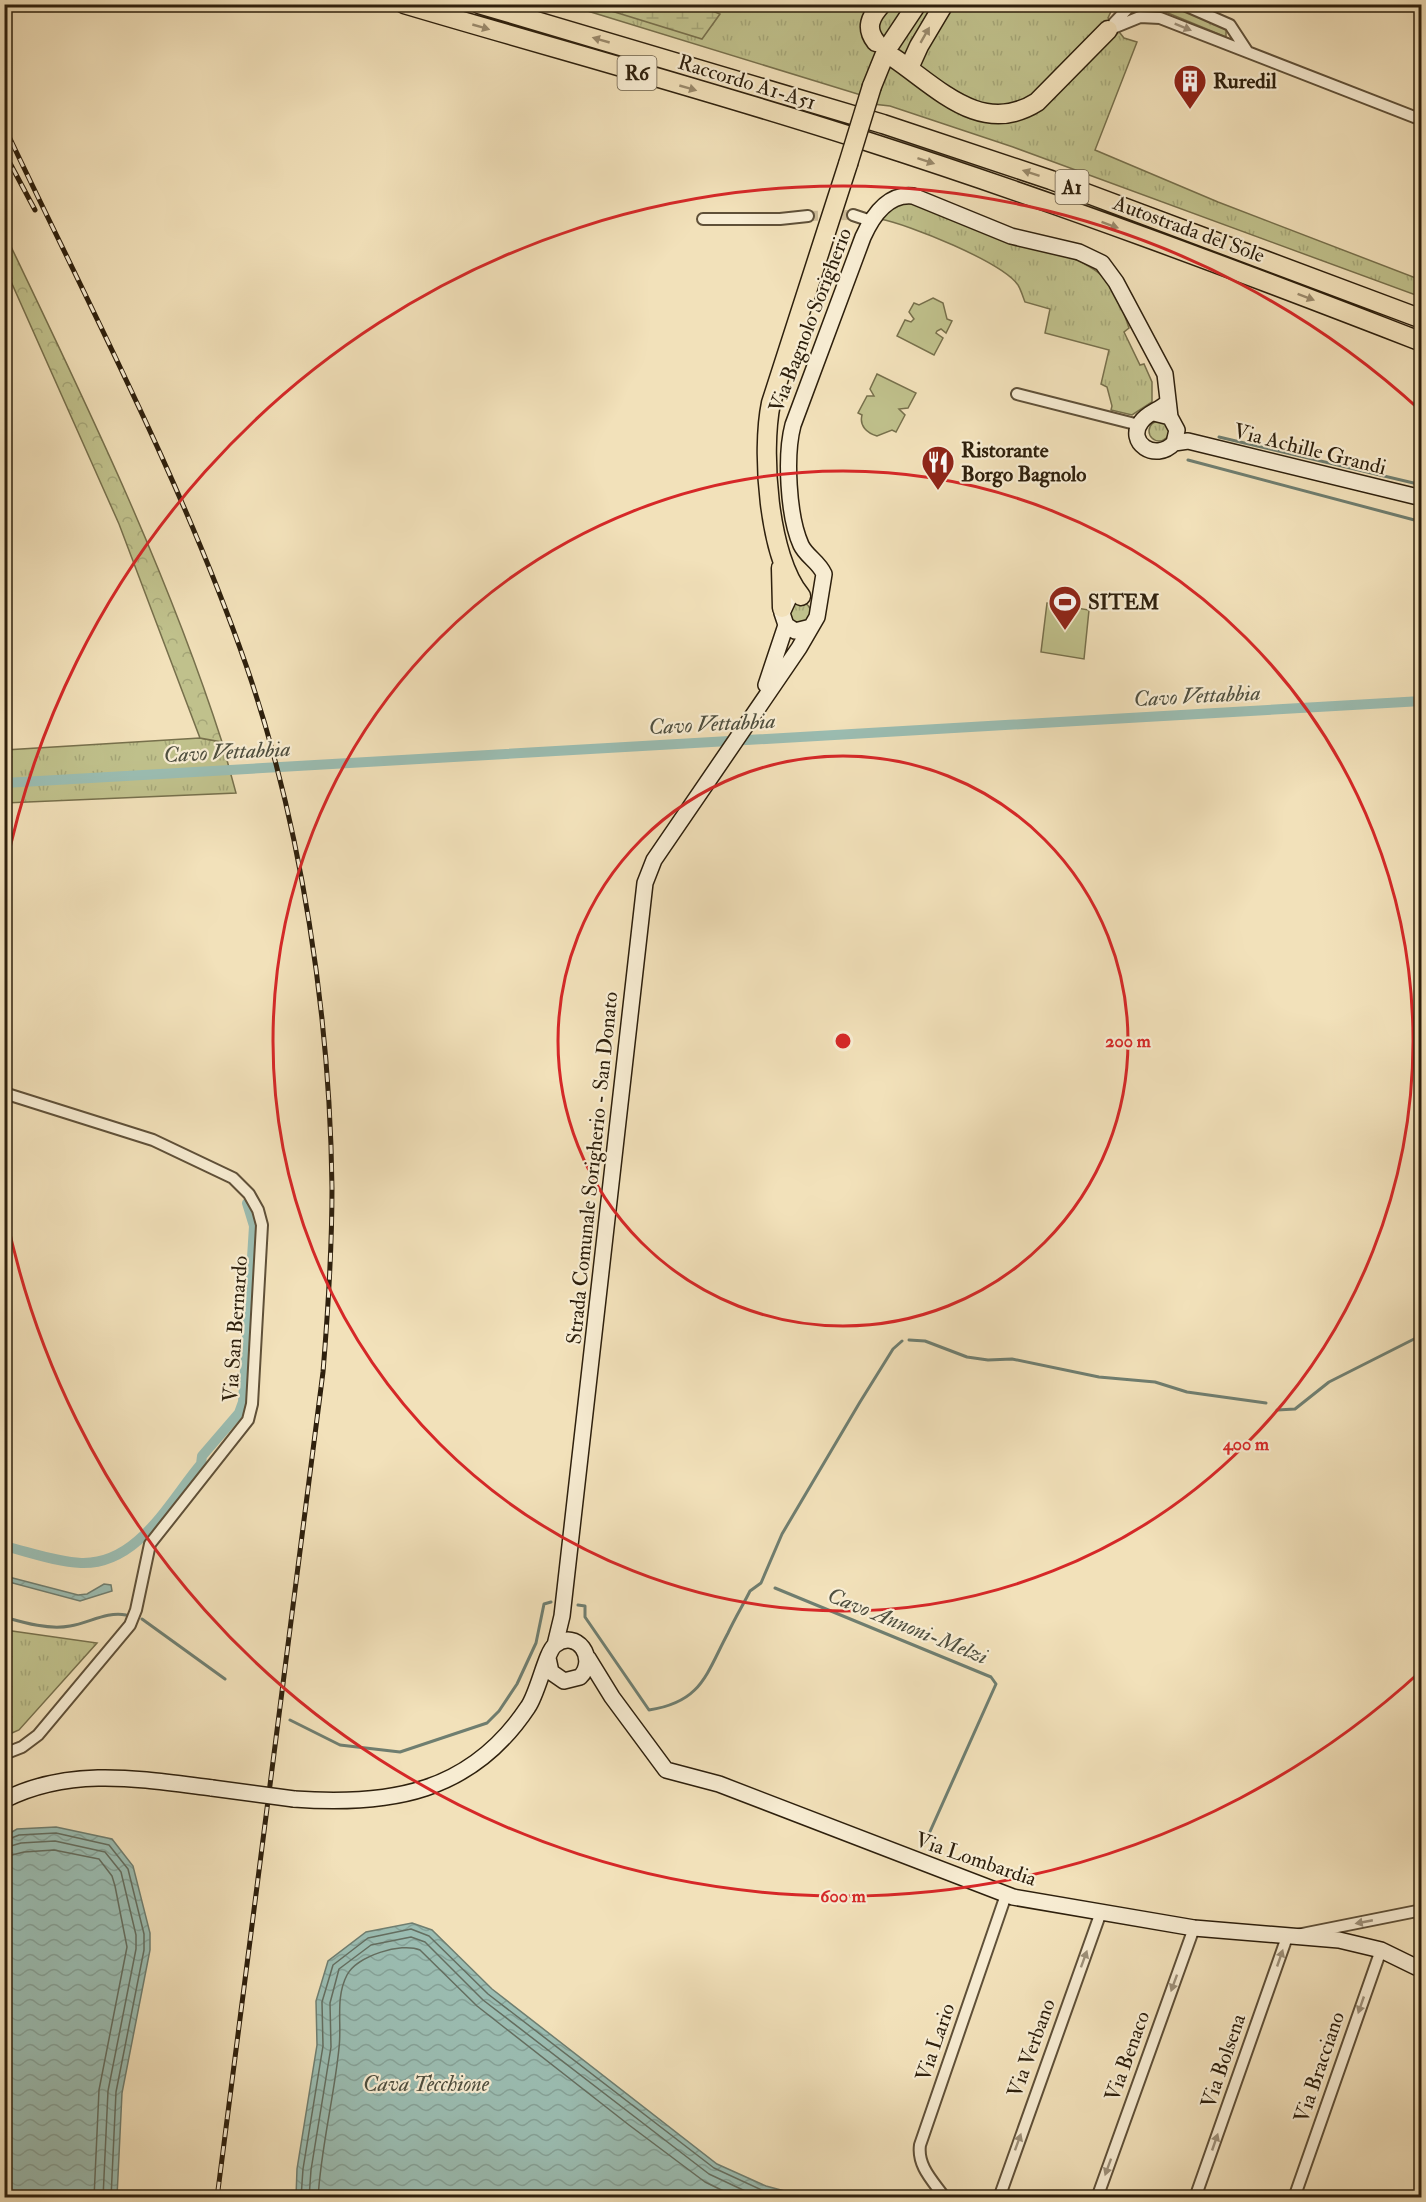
<svg xmlns="http://www.w3.org/2000/svg" width="1426" height="2202" viewBox="0 0 1426 2202" font-family="'IM FELL Double Pica',serif">
  <defs>
    <pattern id="grass-tufts" width="24" height="20" patternUnits="userSpaceOnUse" patternTransform="scale(1.5)"><rect width="24" height="20" fill="#c0c18c"/><path d="M3 7l-1-3M5 7V3M7 7l1-3M15 17l-1-3M17 17v-4M19 17l1-3" fill="none" stroke="#a5a678"/></pattern>
    <pattern id="forest-crowns" width="20" height="18" patternUnits="userSpaceOnUse" patternTransform="scale(1.5)"><rect width="20" height="18" fill="#c0c18c"/><path d="M2 6a3 3 0 1 1 6 0M12 15a3 3 0 1 1 6 0" fill="none" stroke="#a5a678"/></pattern>
    <pattern id="wetland-marsh" width="20" height="14" patternUnits="userSpaceOnUse" patternTransform="scale(1.5)"><rect width="20" height="14" fill="#c0c18c"/><path d="M1 5h8M5 5V1M11 12h8M15 12V8" fill="none" stroke="#a5a678"/></pattern>
    <pattern id="water-waves" width="16" height="10" patternUnits="userSpaceOnUse" patternTransform="scale(1.5)"><rect width="16" height="10" fill="#9bbdb2"/><path d="M0 5q4-4 8 0t8 0" fill="none" stroke="#86a298"/></pattern>
  </defs>
  <rect width="100%" height="100%" fill="#f2e1ba"/>
  <filter id="stains"><feTurbulence type="fractalNoise" baseFrequency=".00333" numOctaves="4"/><feColorMatrix values="0 0 0 0 .2 0 0 0 0 .09 0 0 0 0 .02 0 0 0 .5 -.17"/></filter>
  <radialGradient id="worn" r=".72"><stop offset=".6" stop-color="#630" stop-opacity="0"/><stop offset="1" stop-color="#630" stop-opacity=".3"/></radialGradient>
  <path fill="url(#grass-tufts)" stroke="#77704c" stroke-width="1.5" d="M568,5H1114L1108,18L1124,38L1137,42L1095,150L1218,202L1421,280V297L1013,147L890,106L873,104L874,99Z
    M1163,5H1170L1226,26V37L1163,11Z
    M911,202L1062,254C1108,271 1114,284 1129,328L1124,332L1140,365L1144,364L1152,382V402L1132,415L1111,410L1112,406L1107,387L1101,384L1109,350L1045,333L1050,309L1025,302C1023,297 1021,290 1018,285C1002,262 908,224 880,219L895,204Z
    M1149 431a10 10 0 1 1 20 0a10 10 0 1 1-20 0Z
    M789 613a11 11 0 1 1 22 0a11 11 0 1 1-22 0Z
    M200,738L222,742L236,793L5,803V750Z
    M5,1630L97,1643L19,1730L5,1736Z"/>
  <path fill="url(#forest-crowns)" stroke="#77704c" stroke-width="1.5" d="M4,232C84,399 165,565 222,742L200,738L119,524L5,268Z"/>
  <path fill="url(#wetland-marsh)" stroke="#77704c" stroke-width="1.5" d="M592,5H697L720,14L702,39Z"/>
  <path fill="#c0c18c" stroke="#77704c" stroke-width="1.5" d="M933,298L943,303L947,319L952,321L946,333L941,329L937,331L936,333L943,338L934,355L897,336L905,320L911,322L914,319L909,312L914,303L919,305Z
    M877,374L916,393L908,408L899,409L905,415L896,432L892,430L877,436C867,433 859,426 862,415L858,413L867,396H874L870,389Z
    M1047,603L1089,610L1084,659L1041,652Z"/>
  <path fill="url(#water-waves)" stroke="#6f7e70" stroke-width="1.5" d="M5,1576L78,1595L87,1594L104,1584L111,1585L112,1591L80,1601L5,1581Z
    M56,1827L112,1839L133,1866L150,1933V1950L122,2093L117,2197H5V1836L17,1829Z
    M412,1923L432,1930L492,1989L717,2164L766,2186L807,2197H296L297,2169L317,2045L316,2001L328,1961L366,1932Z"/>
  <g fill="none" stroke-linecap="round" stroke-linejoin="round">
    <path stroke="#646e60" stroke-width="1.5" d="M4,1841L19,1835L56,1833L109,1845L128,1869L144,1934V1950L116,2092L111,2198
      M4,1848L21,1843L55,1841L105,1852L121,1872L136,1935V1949L108,2091L103,2198
      M4,1857L24,1852L54,1850L99,1859L112,1876L115,1886L127,1947L99,2090L94,2198
      M301,2198L303,2169L323,2046L322,2002L333,1965L368,1938L411,1929L429,1936L488,1994L714,2168L764,2191L786,2198
      M309,2198L311,2170L331,2047L330,2003L339,1969L371,1945L411,1937L425,1942L483,2000L709,2174L760,2198
      M318,2198C321,2147 334,2098 339,2048C342,2024 335,1998 347,1975C357,1956 401,1942 420,1950L477,2006L629,2125L705,2182L738,2198"/>
    <path stroke="#6f7e70" stroke-width="3" d="M1219,437L1422,485
      M1188,460L1422,522
      M909,1340L925,1341L967,1357L988,1360L1012,1359L1099,1377L1155,1382L1187,1392L1266,1403
      M1277,1410L1295,1409L1329,1382L1422,1335
      M775,1588L991,1677L996,1684L924,1845
      M578,1605L585,1606V1617L649,1710C702,1702 706,1674 728,1633C735,1618 743,1605 750,1591L761,1583L782,1534L860,1402L893,1349L902,1341
      M4,1617C25,1623 49,1630 70,1626C89,1623 107,1611 126,1615
      M142,1619L225,1679
      M290,1720L340,1745L400,1752L487,1723L499,1711L517,1684L536,1643L544,1604L551,1602"/>
    <path stroke="#9bbdb2" stroke-width="10" d="M4,783L1422,701
      M4,1546C29,1552 56,1562 81,1563C138,1565 169,1502 201,1464L202,1456L239,1413L243,1402L254,1226L247,1203"/>
    <path stroke="#cbba97" stroke-width="10" stroke-dasharray="10 5" stroke-linecap="butt" d="M808,216L853,215"/>
    <defs>
      <path id="street" d="M1182,4L1230,25L1247,51
        M1114,23L1132,4
        M1108,30L1140,17L1160,18L1422,120
        M853,215L871,221
        M703,219H780L808,216
        M1017,394L1139,425
        M4,1093L153,1140L233,1178L249,1194L258,1210L262,1225L252,1404L248,1420L150,1544L136,1610L130,1625L38,1735L22,1747L4,1754
        M945,2198C933,2181 917,2166 920,2145L1006,1895
        M999,2198L1101,1912
        M1097,2198L1194,1928
        M1195,2198L1287,1937L1422,1910
        M1294,2198L1381,1950"/>
      <path id="secondary" d="M1154,413L1170,417L1177,430L1174,443C1155,463 1126,442 1141,422C1147,413 1160,410 1168,402
        M1174,443L1188,441L1422,498
        M788,600L782,613L786,625L795,631L811,627
        M766,685L786,625
        M555,1645L562,1616L645,883L654,860L799,648L817,617L824,574C819,562 806,556 801,545C788,516 785,455 793,425L863,237C872,217 887,193 913,196L1011,236L1079,252L1102,263L1116,282L1165,374L1170,417
        M588,1658L612,1697L666,1770L719,1784L1013,1897L1194,1928L1339,1940L1381,1950L1422,1970
        M294,1799C390,1806 471,1793 528,1707C538,1693 546,1652 555,1645C577,1628 598,1659 580,1677L564,1681L551,1672L548,1658
        M4,1800C71,1766 141,1779 212,1788"/>
      <path id="highway" d="M404,4C559,50 716,92 869,142C1056,202 1239,271 1422,342
        M479,4L883,124L1051,180L1422,319
        M876,42C865,28 870,17 882,4
        M894,58C938,88 982,137 1037,102L1108,30
        M909,68L919,46L944,4
        M872,86L887,49L917,4
        M781,568L782,608
        M801,596C768,557 761,451 771,403L848,164"/>
    </defs>
    <use href="#street" stroke="#5f5038" stroke-width="14"/>
    <use href="#secondary" stroke="#2e200d" stroke-width="18"/>
    <use href="#highway" stroke="#2e200d" stroke-width="21"/>
    <use href="#street" stroke="#f7ecd2" stroke-width="10"/>
    <use href="#secondary" stroke="#f7ecd2" stroke-width="15"/>
    <use href="#highway" stroke="#f2e1ba" stroke-width="18"/>
    <defs>
      <path id="rail" d="M4,126C88,304 181,479 246,665C302,827 330,1017 332,1188C332,1250 328,1311 323,1372L217,2198
        M4,152L35,210"/>
    </defs>
    <use href="#rail" stroke="#2e200d" stroke-width="5"/>
    <use href="#rail" stroke="#f7ecd2" stroke-width="3" stroke-dasharray="9" stroke-linecap="butt"/>
    <defs>
      <path id="secondary-bridge" d="M212,1788L294,1799"/>
      <path id="highway-bridge" d="M848,164L872,86"/>
    </defs>
    <use href="#secondary-bridge" stroke="#2e200d" stroke-width="18" stroke-linecap="butt"/>
    <use href="#highway-bridge" stroke="#2e200d" stroke-width="21" stroke-linecap="butt"/>
    <use href="#secondary-bridge" stroke="#f7ecd2" stroke-width="15"/>
    <use href="#highway-bridge" stroke="#f2e1ba" stroke-width="18"/>
  </g>
  <defs><path id="oneway-solid" d="M-6-.8H1V-3.2L6.5 0L1 3.2V.8H-6Z" transform="scale(1.5)"/></defs>
  <g fill="#9a8a6c">
    <use href="#oneway-solid" transform="translate(481 27) rotate(16)"/>
    <use href="#oneway-solid" transform="translate(925 35) rotate(-60)"/>
    <use href="#oneway-solid" transform="translate(601 40) rotate(-164)"/>
    <use href="#oneway-solid" transform="translate(688 88) rotate(16)"/>
    <use href="#oneway-solid" transform="translate(926 161) rotate(18)"/>
    <use href="#oneway-solid" transform="translate(1031 173) rotate(-162)"/>
    <use href="#oneway-solid" transform="translate(1110 225) rotate(20)"/>
    <use href="#oneway-solid" transform="translate(1306 297) rotate(21)"/>
  </g>
  <g fill="#9d9079">
    <use href="#oneway-solid" transform="translate(1183 27) rotate(22)"/>
    <use href="#oneway-solid" transform="translate(1364 1922) rotate(169)"/>
    <use href="#oneway-solid" transform="translate(1280 1958) rotate(-71)"/>
    <use href="#oneway-solid" transform="translate(1084 1959) rotate(-70)"/>
    <use href="#oneway-solid" transform="translate(1174 1983) rotate(110)"/>
    <use href="#oneway-solid" transform="translate(1361 2005) rotate(109)"/>
    <use href="#oneway-solid" transform="translate(1018 2142) rotate(-70)"/>
    <use href="#oneway-solid" transform="translate(1215 2142) rotate(-71)"/>
    <use href="#oneway-solid" transform="translate(1108 2167) rotate(110)"/>
  </g>
  <g fill="none" stroke="#d62828" stroke-width="3">
    <circle cx="843" cy="1041" r="285"/>
    <circle cx="843" cy="1041" r="570"/>
    <path d="M1421 1671A855 855 0 0 1 5 1211M5 871A855 855 0 0 1 1421 411"/>
  </g>
  <defs>
    <symbol id="building-pin" viewBox="-11 -11 22 30"><path d="M0 17L-7.5 6A9.5 9.5 0 1 1 7.5 6Z" fill="#8f2418" stroke="#f7ecd2"/><path d="M-4-6H4V6H1V3H-1V6H-4ZM-2.5-4.3h1.7v1.8h-1.7ZM.8-4.3h1.7v1.8H.8ZM-2.5-1h1.7V.8h-1.7ZM.8-1h1.7V.8H.8Z" fill="#fff"/></symbol>
    <symbol id="restaurant-pin" viewBox="-11 -11 22 30"><path d="M0 17L-7.5 6A9.5 9.5 0 1 1 7.5 6Z" fill="#8f2418" stroke="#f7ecd2"/><path d="M-5-6h1v4h1v-4h1v4h1v-4h1v5L-1.5 .5V6h-2V.5L-5-1ZM5-6V6H3V1.5H1.5Q1.5-4 5-6Z" fill="#fff"/></symbol>
    <symbol id="stadium-pin" viewBox="-11 -11 22 30"><path d="M0 17L-7.5 6A9.5 9.5 0 1 1 7.5 6Z" fill="#8f2418" stroke="#f7ecd2"/><path d="M0-5a6.5 5 0 1 0 0 10a6.5 5 0 1 0 0-10ZM-3.5-1.8h7v3.6h-7Z" fill="#fff"/></symbol>
  </defs>
  <g fill-rule="evenodd">
    <use href="#building-pin" x="1171" y="62" width="38" height="52"/>
    <use href="#restaurant-pin" x="919" y="443" width="38" height="52"/>
    <use href="#stadium-pin" x="1046" y="583" width="38" height="52"/>
  </g>
  <g text-anchor="middle" stroke-width="4.5" stroke-linejoin="round" paint-order="stroke">
    <g fill="#f7ecd2" stroke="#6a5d48" stroke-width="1.5">
      <rect x="617.5" y="56" width="39" height="34" rx="4.5"/>
      <rect x="1055.5" y="170" width="33" height="34" rx="4.5"/>
    </g>
    <g font-size="20" font-weight="bold" fill="#2e200d">
      <text x="637" y="80">R6</text>
      <text x="1072" y="194">A1</text>
    </g>
    <g font-size="21" font-weight="bold" fill="#2e200d" stroke="#f7ecd2" text-anchor="start">
      <text x="1213" y="88">Ruredil</text>
      <text x="961" y="457">Ristorante<tspan x="961" dy="24">Borgo Bagnolo</tspan></text>
      <text x="1088" y="609">SITEM</text>
    </g>
    <g font-size="21" fill="#2e200d" stroke="#f7ecd2">
      <text transform="translate(747 82) rotate(17)" y="7">Raccordo A1-A51</text>
      <text transform="translate(1189 229) rotate(20)" y="7">Autostrada del Sole</text>
      <text transform="translate(810 320) rotate(-69)" y="7">Via Bagnolo Sorigherio</text>
      <text transform="translate(1310 449) rotate(14)" y="7">Via Achille Grandi</text>
      <text transform="translate(592 1168) rotate(-84)" y="7">Strada Comunale Sorigherio - San Donato</text>
      <text transform="translate(235 1329) rotate(-86)" y="7">Via San Bernardo</text>
      <text transform="translate(976 1859) rotate(19)" y="7">Via Lombardia</text>
      <text transform="translate(935 2042) rotate(-71)" y="7">Via Lario</text>
      <text transform="translate(1031 2048) rotate(-70)" y="7">Via Verbano</text>
      <text transform="translate(1127 2056) rotate(-70)" y="7">Via Benaco</text>
      <text transform="translate(1223 2061) rotate(-71)" y="7">Via Bolsena</text>
      <text transform="translate(1319 2067) rotate(-71)" y="7">Via Bracciano</text>
    </g>
    <g font-size="22" font-style="italic" fill="#4f4f3f" stroke="#f7ecd2">
      <text transform="translate(1197 695) rotate(-3)" y="8">Cavo Vettabbia</text>
      <text transform="translate(712 723) rotate(-3)" y="8">Cavo Vettabbia</text>
      <text transform="translate(227 751) rotate(-3)" y="8">Cavo Vettabbia</text>
      <text transform="translate(908 1625) rotate(22)" y="8">Cavo Annoni-Melzi</text>
      <text x="426" y="2091">Cava Tecchione</text>
    </g>
  </g>
  <circle cx="843" cy="1041" r="9" fill="#d62828" stroke="#f7ecd2" stroke-width="3"/>
  <g font-size="18" text-anchor="middle" font-weight="bold" fill="#d62828" stroke="#f7ecd2" stroke-width="4.5" stroke-linejoin="round" paint-order="stroke">
    <text x="1128" y="1047">200 m</text>
    <text x="1246" y="1450">400 m</text>
    <text x="843" y="1902">600 m</text>
  </g>
  <rect width="1426" height="2202" fill="none" stroke="#f2e1ba" stroke-width="24"/>
  <rect x="6" y="6" width="1414" height="2190" fill="none" stroke="#2e200d" stroke-width="3"/>
  <rect x="12" y="12" width="1402" height="2178" fill="none" stroke="#2e200d" stroke-width="1.5"/>
  <rect width="100%" height="100%" filter="url(#stains)"/>
  <rect width="100%" height="100%" fill="url(#worn)"/>
</svg>
